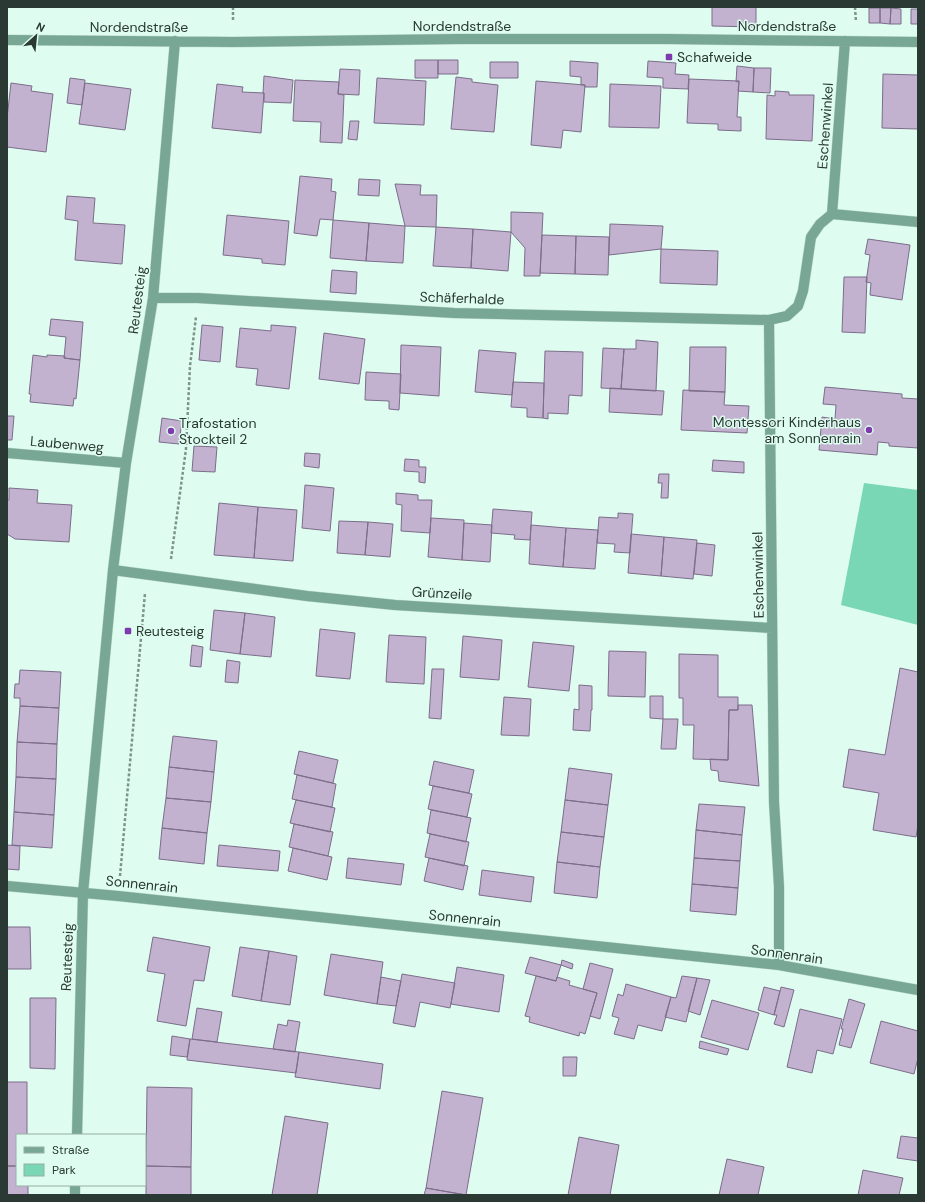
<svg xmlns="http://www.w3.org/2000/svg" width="925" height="1202" viewBox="0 0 925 1202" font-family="'DM Sans',sans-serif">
  <rect width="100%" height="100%" fill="#defdf0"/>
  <path fill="#79d7b6" d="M864,483L918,490V625L841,605Z"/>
  <path fill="#c2b2d0" stroke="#7c6d89" d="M712,7H756V27L712,26Z
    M869,8H880V23H869Z
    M880,8H891L890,24L880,23Z
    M891,8L901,9V24H890Z
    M911,9H918V24H911Z
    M415,60H438V78H415Z
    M438,60H458V74H438Z
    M570,61L598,63L597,87H585V85H581V77L570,76Z
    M648,61L676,63L675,74L689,75L688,89L663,88V78L647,77Z
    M490,62H518V78H490Z
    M737,66L754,68L753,92L738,91L739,81L736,82Z
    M754,68H771L770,93L753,92Z
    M340,69L360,70L359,95L338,94Z
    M883,74L918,75V129L882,128Z
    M264,76L293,80L291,103L264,102V93H263Z
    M456,77L472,79V82L498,85L494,132L451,129Z
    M70,78L85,80L82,105L67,103Z
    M377,78L426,81L424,125L374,123Z
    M689,79L739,81L737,117H741V131L718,130V124L687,123Z
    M295,80L339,82L338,94L344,95L342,143L320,142L321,122L293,121Z
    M536,81L585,85L581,132L563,130L561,148L531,145Z
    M11,83L32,86L31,91L53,94L46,152L7,147V118Z
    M85,83L131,89L125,130L79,124Z
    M217,84L243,87L242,92L264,93L261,133L212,128Z
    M610,84L661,86L659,128L609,127Z
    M775,91L789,92V95H814L812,141L766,139L767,95L775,96Z
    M350,121H359L357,140L348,139Z
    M300,176L332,179L331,191L336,192L333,220L320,219L317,236L294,233Z
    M359,179L380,180L379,196L358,195Z
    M395,184L421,185L420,195H437L436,227L405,226Z
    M67,196L95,198L93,223L125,225L122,264L75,260L78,221L65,219Z
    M511,212L543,213L540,276H524L525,248L511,232Z
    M227,215L289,221L285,265L262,263V259L223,255Z
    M333,220L369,223L366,261L330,258Z
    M369,223L405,226L403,263L366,261Z
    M610,224L663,226L661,249L609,255Z
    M436,227L473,229L471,268L433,266Z
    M473,229L511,232L508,271L471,268Z
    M542,235L576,236L575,274L540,273Z
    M576,236L609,237L608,275L575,274Z
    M868,239L910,245L902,300L870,295L871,283L866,282L870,255L865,254Z
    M661,249L718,251L717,285L660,283Z
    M332,270L357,272L356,294L330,292Z
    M844,277H867L865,333L842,332Z
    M51,319L83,322L80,360L64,358L66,337L49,335Z
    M202,325L223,327L220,362L199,360Z
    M271,325L296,327L289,389L256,385L258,369L236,367L240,328L271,331Z
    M324,333L365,339L359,384L319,379Z
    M636,340L658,342L656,391L621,389L624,349H636Z
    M401,345L441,347L439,396L400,393Z
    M690,347H726L725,392L689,391Z
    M603,348L624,349L621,389L601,388Z
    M479,350L516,353L512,395L475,392Z
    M545,351L583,352L582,396L569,395L568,414L548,413V419L543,418Z
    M33,355L47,357V355L65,356L64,358L80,360L76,399L74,398L73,406L30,402L31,394H29Z
    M366,372L401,374L399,410L389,409V401L365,400Z
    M513,382L544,383L543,418L527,417V408L511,407Z
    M825,387L902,394V398L918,399V448L889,446V443L878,442L877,455L819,450L822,417L835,419L836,405L823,404Z
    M610,388L664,391L662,415L609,412Z
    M683,390L725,392L724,405L749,406L747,433L681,430Z
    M7,416H14L12,440H7Z
    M162,418L182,421L179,444L159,442Z
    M194,446L217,447L215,472L192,471Z
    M305,453L320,454L319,468L304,466Z
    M405,459L419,460V467H426L425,483L419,482V472L404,471Z
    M713,460L744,462V473L712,471Z
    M659,474H669L668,498H661L662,483H658Z
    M305,485L334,488L330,531L302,528Z
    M9,488L38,490L37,503L72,505L69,542L15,539L7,534V500H9Z
    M396,493L418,495V500H432L430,533L401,531L402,505L396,504Z
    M219,503L258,507L254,558L214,555Z
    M258,507L297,510L293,561L254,558Z
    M493,509L532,512L530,540L514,539L515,535L491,533Z
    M618,513L633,514L630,553L614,552L615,544L597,543L599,517L618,518Z
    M431,518L464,520L462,560L428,557Z
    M339,521L368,522L365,555L337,553Z
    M368,522L393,524L390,557L365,555Z
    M464,523L492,525L490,562L462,560Z
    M531,525L566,528L563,567L529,564Z
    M566,528L598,530L595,569L563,567Z
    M631,534L664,537L661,576L628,573Z
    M664,537L697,540L693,579L661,576Z
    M697,543L715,545L712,576L694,574Z
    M214,610L245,613L240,654L210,650Z
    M245,613L275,617L271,657L240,654Z
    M320,629L355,633L350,679L316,676Z
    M389,635L426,637L424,684L386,682Z
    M463,636L502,640L499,680L460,677Z
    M533,642L574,646L569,691L528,687Z
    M192,645L203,647L201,667L190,666Z
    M609,651L646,652L645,697L608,696Z
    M679,654L718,655V697H738V710H729L728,760L693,759L694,725H683V698H679Z
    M227,660L240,662L238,683L225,682Z
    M900,668L918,672V825L916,837L873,830L879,793L843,787L849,749L885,755Z
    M432,669H444L441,719L429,718Z
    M20,670L61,672L59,708L20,706V698H14L15,684H19Z
    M579,685L592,686V710H591L590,731L573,730L574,709L579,710Z
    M650,696H663V719L650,718Z
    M504,697L531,699L529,736L501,735Z
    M738,705H752L759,786L719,781L718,771L711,770L710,759L728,760L729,710H738Z
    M20,706L59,708L57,744L17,742Z
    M663,719H678L676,749H661Z
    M173,736L217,741L214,772L169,767Z
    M17,742L57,744L56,779L16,777Z
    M299,751L338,760L333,783L294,774Z
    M434,761L474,770L469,793L429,785Z
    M169,767L214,772L211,802L166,798Z
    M569,768L612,774L608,805L565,800Z
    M297,775L336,784L332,807L292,799Z
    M16,777L56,779L54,815L14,812Z
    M433,786L472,794L467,817L428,809Z
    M166,798L211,802L207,833L162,828Z
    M296,800L335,808L330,832L290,823Z
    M565,800L608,805L604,837L561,832Z
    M699,804L745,807L742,835L696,830Z
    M431,810L471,818L466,842L427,833Z
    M14,812L54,815L52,848L12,845Z
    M294,824L333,832L328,856L289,847Z
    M162,828L207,833L204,864L159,859Z
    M696,830L742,835L740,861L694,858Z
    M561,832L604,837L600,867L557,862Z
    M430,834L469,842L464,866L425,857Z
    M7,845L20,846L19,870L7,869Z
    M219,845L280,851L278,871L217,866Z
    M293,848L332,857L327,880L288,871Z
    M348,858L404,864L401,885L346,878Z
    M429,858L468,866L463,890L424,881Z
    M694,858L740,861L738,888L692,884Z
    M557,862L600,867L597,898L554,893Z
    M482,870L534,877L531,902L479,895Z
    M692,884L738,888L736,915L690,911Z
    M7,927H30L31,969H7Z
    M153,937L210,947L204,981L194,980L186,1026L157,1021L165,974L147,971Z
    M240,947L269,951L261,1001L232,996Z
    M269,951L297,956L290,1005L261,1001Z
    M331,954L383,962L377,1004L324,995Z
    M530,957L561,965L556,981L525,973Z
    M562,960L573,964L572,969L561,965Z
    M590,963L613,969L600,1019L590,1016L597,993L583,989Z
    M457,967L504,975L499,1012L451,1004Z
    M402,974L455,983L450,1008L420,1002L415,1027L393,1023Z
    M536,976L556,981L557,977L570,981L569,985L597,993L585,1034L580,1032L579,1036L529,1022L530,1017L525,1016Z
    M682,976L697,978L686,1022L665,1017L671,997L676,998Z
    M381,977L401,981L396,1006L377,1004Z
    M697,978L710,980L700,1015L688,1011Z
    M626,984L671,997L662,1031L638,1025L634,1039L614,1034L619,1018L612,1016L618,994L623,996Z
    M764,987L780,991L774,1015L758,1010Z
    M781,987L794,990L784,1027L774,1024L777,1015H774Z
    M30,998H56L55,1069L30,1068Z
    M849,999L865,1004L851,1048L839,1045L843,1029H841Z
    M712,1000L759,1013L748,1050L701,1037Z
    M197,1008L222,1012L217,1042L192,1039Z
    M800,1009L842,1019L833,1054L817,1050L812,1073L787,1067Z
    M288,1020L300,1022L295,1052L273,1049L278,1024L287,1026Z
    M881,1021L918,1031V1058L914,1074L870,1063Z
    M172,1036L190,1039L187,1057L170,1055Z
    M190,1039L299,1052L296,1073L187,1060Z
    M700,1041L729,1049L727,1055L699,1048Z
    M299,1052L383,1064L380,1089L295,1077Z
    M563,1057H577L576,1076H563Z
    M7,1082H27V1135H17V1166H7Z
    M147,1087L192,1088L191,1167L146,1166Z
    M442,1091L483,1098L466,1195L426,1188Z
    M285,1116L328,1123L317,1195H272Z
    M901,1136L918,1138V1161L897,1158Z
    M579,1137L619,1145L610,1195H568Z
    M727,1159L764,1167L758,1195H719Z
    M7,1166H17V1185H28V1195H7Z
    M146,1166L191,1167V1195H146Z
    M863,1170L903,1178L899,1195H858Z
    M426,1188L466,1195H424Z"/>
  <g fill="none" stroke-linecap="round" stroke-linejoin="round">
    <defs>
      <path id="minor" d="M7,40L233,42L458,39H668L918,42
        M832,214L918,222
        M153,298H198L454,313L769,320
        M7,453L126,463
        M113,570L307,596L395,605L772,628
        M7,886L118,896L779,965L918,990
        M779,965V887L774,802L769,320L787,316L798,306L803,291L811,237L820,224L832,214L845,41
        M77,1135L83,893L92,796L113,570L126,463L153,298L175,41
        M75,1195V1185"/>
    </defs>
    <use href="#minor" stroke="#bedace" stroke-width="11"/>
    <path stroke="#7d948b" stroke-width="2.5" stroke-dasharray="3 2" stroke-linecap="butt" d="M233,7V22
      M855,7L856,22
      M171,559L186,449L190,366L196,317
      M120,876L145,593"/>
    <use href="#minor" stroke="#78a895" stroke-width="10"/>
  </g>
  <g fill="#7f3aad" stroke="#defdf0" stroke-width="1.5">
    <rect x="665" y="53" width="8" height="8" rx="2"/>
    <circle cx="869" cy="430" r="4"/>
    <circle cx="171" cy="431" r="4"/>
    <rect x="124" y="627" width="8" height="8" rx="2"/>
  </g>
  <g text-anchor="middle" stroke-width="3" stroke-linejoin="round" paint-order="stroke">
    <g font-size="14" fill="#2a3933" stroke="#defdf0">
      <text x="462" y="31">Nordendstraße</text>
      <text x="787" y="31">Nordendstraße</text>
      <text x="139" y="32">Nordendstraße</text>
      <text transform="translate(825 126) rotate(-86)" y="5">Eschenwinkel</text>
      <text transform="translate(462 298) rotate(2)" y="5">Schäferhalde</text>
      <text transform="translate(137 300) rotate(-83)" y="5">Reutesteig</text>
      <text transform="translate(67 444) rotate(5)" y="5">Laubenweg</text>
      <text transform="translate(758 575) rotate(-91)" y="5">Eschenwinkel</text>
      <text transform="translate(442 593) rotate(3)" y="5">Grünzeile</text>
      <text transform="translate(142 884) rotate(6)" y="5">Sonnenrain</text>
      <text transform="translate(465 918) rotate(6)" y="5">Sonnenrain</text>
      <text transform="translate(787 954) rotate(8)" y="5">Sonnenrain</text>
      <text transform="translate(67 957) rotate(-88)" y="5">Reutesteig</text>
    </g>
    <g font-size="14" fill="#2a3933" stroke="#defdf0" text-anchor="start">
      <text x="677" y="62">Schafweide</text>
      <text x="861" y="427" text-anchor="end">Montessori Kinderhaus<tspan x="861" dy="16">am Sonnenrain</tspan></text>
      <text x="179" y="428">Trafostation<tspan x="179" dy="16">Stockteil 2</tspan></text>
      <text x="136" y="636">Reutesteig</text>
    </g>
  </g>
  <rect width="925" height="1202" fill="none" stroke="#2a3933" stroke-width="16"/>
  <rect x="16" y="1134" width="130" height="52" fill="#defdf0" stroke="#96afa4"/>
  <rect x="24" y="1147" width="20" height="6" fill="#78a895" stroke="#96afa4"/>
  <text x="52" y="1154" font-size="12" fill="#2a3933">Straße</text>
  <rect x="24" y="1164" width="20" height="12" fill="#79d7b6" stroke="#96afa4"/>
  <text x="52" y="1174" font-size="12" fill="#2a3933">Park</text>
  <g transform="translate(36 36) rotate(27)" stroke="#defdf0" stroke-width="3" paint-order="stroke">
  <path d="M0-3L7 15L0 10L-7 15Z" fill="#2a3933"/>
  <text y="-6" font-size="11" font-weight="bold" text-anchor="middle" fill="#2a3933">N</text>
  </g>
</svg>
